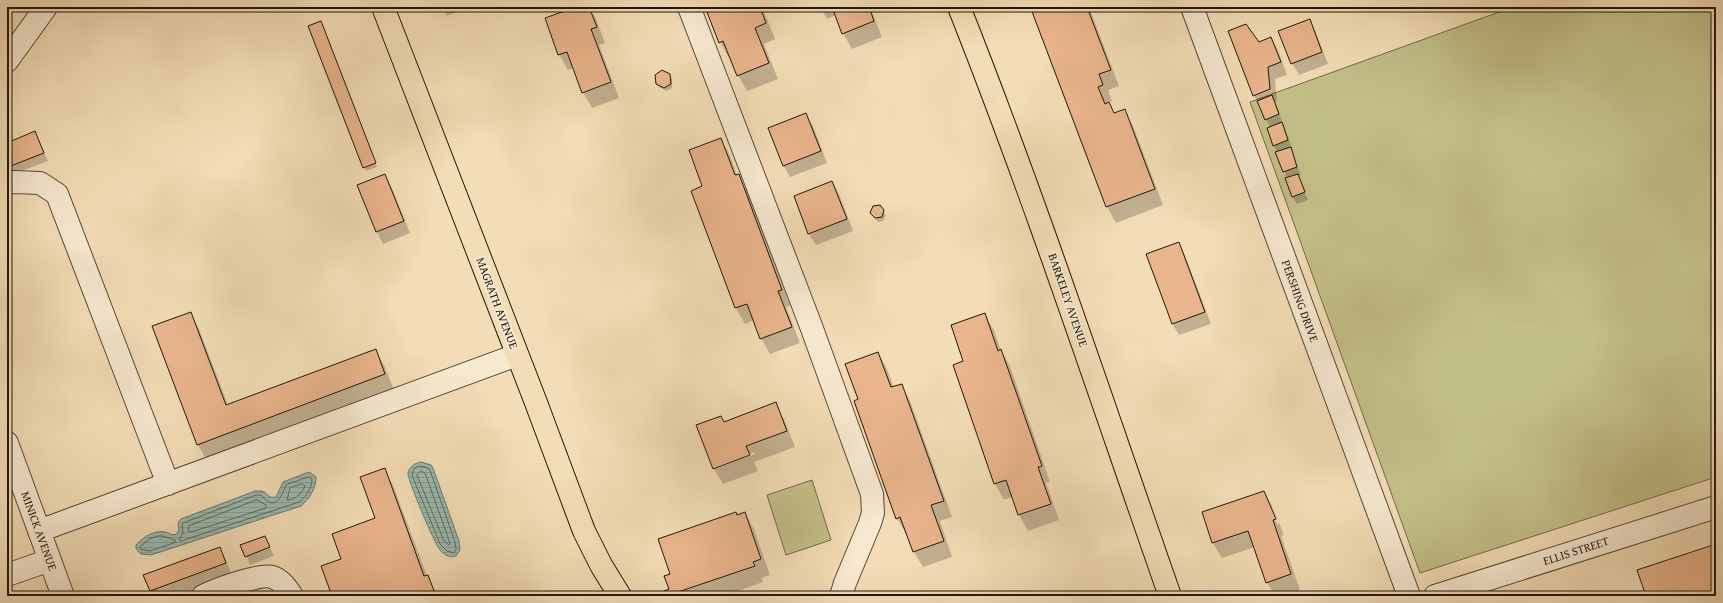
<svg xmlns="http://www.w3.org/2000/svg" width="1723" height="603" viewBox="0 0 1723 603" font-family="'Gentium Book Plus',serif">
  <defs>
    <pattern id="water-rules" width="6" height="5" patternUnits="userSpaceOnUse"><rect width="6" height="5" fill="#9bbbb1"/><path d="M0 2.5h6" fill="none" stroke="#85a097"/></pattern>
  </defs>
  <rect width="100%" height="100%" fill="#f3ddb6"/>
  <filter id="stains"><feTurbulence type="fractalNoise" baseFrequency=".005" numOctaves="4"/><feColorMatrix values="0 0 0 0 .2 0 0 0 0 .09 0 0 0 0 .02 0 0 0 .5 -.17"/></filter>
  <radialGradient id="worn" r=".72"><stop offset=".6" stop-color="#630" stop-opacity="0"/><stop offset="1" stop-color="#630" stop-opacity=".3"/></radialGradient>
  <path fill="#c3bf89" stroke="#716b4b" d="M1513,7H1716V477L1420,573L1250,102Z
    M812,480L831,540L786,555L767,495Z"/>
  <path fill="url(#water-rules)" stroke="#69796f" d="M421,462L431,465L433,468L459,541L460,550L456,556C450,558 444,555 440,550C435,545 407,478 408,473C409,467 415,463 421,462Z
    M309,472L316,477C316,489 309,499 301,506L151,555L141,554L136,549V545C143,537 154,530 165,532C170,533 171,536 177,534L179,529L178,523L181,519L255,491H262C268,493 268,499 276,497L283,482Z"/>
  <path fill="#0003" fill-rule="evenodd" d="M442,7H469L447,16Z
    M578,7H589L596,19L605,43L599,45L619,98L592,108L583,92L574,68L568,70L559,54Z
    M706,7H762L775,39L764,44L778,79L747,91L738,75L731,57L729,58L720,42Z
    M820,7H870L882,37L852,49L843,33L836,15L827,19Z
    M1038,7H1089L1119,86L1108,90L1112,101L1108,102L1115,114L1124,110L1133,126L1163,205L1116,223L1107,207L1033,9Z
    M1310,21L1316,33L1328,64L1299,75L1292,63Z
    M321,22L377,167L366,171L310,26Z
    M1271,38L1278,50L1287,75L1275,79L1277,101L1275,102L1292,148L1290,149L1301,175L1298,176L1308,200L1297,204L1292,196L1287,178L1274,145L1270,127L1254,95L1259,43Z
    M670,75L672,79V88L667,91L659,87L657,83Z
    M806,115L813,126L827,163L790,177L783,165Z
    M35,132L48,161L13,174L7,163V144Z
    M721,140L730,155L737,176L747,191L790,306L786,307L800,343L770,354L761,338L754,320L745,324L736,308L692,191L703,187Z
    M385,176L392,188L410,233L383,244L377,232Z
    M832,182L839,194L853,231L816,245L809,234Z
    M883,211L886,215L883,221L878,222L871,213Z
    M1178,243L1185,255L1211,324L1179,335L1172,323Z
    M190,313L199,329L228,405L375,350L384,365L394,390L207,461L198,445L153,327Z
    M984,314L994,330L1001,351L1010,366L1050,482L1046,483L1059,520L1028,531L1019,515L1012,497L1004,500L995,484L954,366L965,362Z
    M878,353L887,369L894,388L901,385L910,401L952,517L940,521L952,557L923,567L914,552L907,533L906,534L897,518L859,400Z
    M775,403L784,419L795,447L754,462L758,471L723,484L714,469L724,423ZM754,452L755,454L715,469V467Z
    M384,470L393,485L427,576L438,596H333L342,559L376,519Z
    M1264,492L1273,508L1284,535L1281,536L1300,590L1283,596H1275L1267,582L1255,547L1222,558L1213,543L1203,512ZM1270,507H1272L1279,523L1277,524Z
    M745,514L754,529L770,575L762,578L763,582L724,596H667L666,592L670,590L671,575L737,516Z
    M265,537L274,556L250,565L242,546Z
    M219,548L226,560L232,576L176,596H153L150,591Z"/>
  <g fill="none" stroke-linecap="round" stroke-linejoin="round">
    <path stroke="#5d695f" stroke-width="1" d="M419,466L425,467L430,470L455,542L456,549L454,553L447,551L440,544L412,475L414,469Z
      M421,471L425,473L450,543L449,545L444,541L417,475Z
      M309,477L312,479C312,488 306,497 299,502L181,541L179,540L183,533L182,525L183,523L256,495H261C276,513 281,496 286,485Z
      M302,484L305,486C301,494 296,500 287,500L290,488Z
      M257,500L266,505V508L191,532L188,531L189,526Z
      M158,536H163L175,540L176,542L150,551L140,549V547L149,539Z"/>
  </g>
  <path fill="#eab58c" stroke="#1f170d" d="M576,7H589L597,27L591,29L611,82L582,93L567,52L558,55L545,18Z
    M705,7H760L766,23L755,28L769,63L737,76L723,41L719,43Z
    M832,7H869L874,21L842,34Z
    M1036,7H1087L1111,70L1099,74L1103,85L1098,87L1105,104L1109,102L1114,113L1125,109L1155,189L1106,207L1031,9Z
    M1310,19L1322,52L1291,64L1278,31Z
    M321,21L376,163L363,168L308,26Z
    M1246,24L1259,42L1271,37L1281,62L1268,67L1270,89L1253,96L1228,31Z
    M662,70L670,74L671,84L664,88L656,84L655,75Z
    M1272,95L1279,114L1265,120L1257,101Z
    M806,113L821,151L783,166L768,128Z
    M1282,122L1288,140L1273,146L1267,128Z
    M35,131L44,153L8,167L7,143Z
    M721,138L735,175L739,174L782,290L778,291L792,327L760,339L747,304L735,308L691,191L702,186L689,150Z
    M1291,147L1297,167L1283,172L1275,152Z
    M385,174L404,221L376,232L357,185Z
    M1298,174L1305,192L1292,197L1285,178Z
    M832,181L847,219L808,234L794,196Z
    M880,205L884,210L882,217L875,218L870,213L873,206Z
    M1179,242L1205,312L1172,324L1146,254Z
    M191,312L226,405L376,349L385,374L197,445L152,326Z
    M985,313L998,351L1001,349L1042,466L1038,467L1051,504L1018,515L1006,480L994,484L953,365L963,361L951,325Z
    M878,352L891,387L902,384L944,501L931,505L944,541L913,552L900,517L896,519L854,401L858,399L845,364Z
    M776,402L787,431L746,446L750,455L713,469L696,425L721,416L724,422Z
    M385,468L424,576L428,575L436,596H332L321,566L341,559L332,534L375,518L360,477Z
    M1264,491L1276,519L1273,520L1291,574L1266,583L1248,531L1212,543L1202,512Z
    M736,512L737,515L745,512L761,559L753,562L755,566L666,596L664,591L669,589L664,576L670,574L658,539Z
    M265,536L270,547L245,557L240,545Z
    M1716,544V596H1646L1637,570Z
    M220,547L226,563L150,591L143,575Z"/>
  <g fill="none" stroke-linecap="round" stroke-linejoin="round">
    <defs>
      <path id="minor" d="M689,7L811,326L872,494L873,513L870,523L845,583L841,596
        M1192,7L1409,596
        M7,61L46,7
        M7,183L14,182L40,183L57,194L168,484
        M7,443L63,596
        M39,531L517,355
        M7,575L50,560
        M203,596C215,590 260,573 272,577C280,579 288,589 292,596
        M1435,596L1716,507"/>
      <path id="major" d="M383,7L535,400L584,531L601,565L620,596
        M959,7C1036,201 1101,399 1170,596"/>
    </defs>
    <use href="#minor" stroke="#544837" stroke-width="24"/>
    <use href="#major" stroke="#1f170d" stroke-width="24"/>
    <use href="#minor" stroke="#f7e9d0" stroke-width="22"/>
    <use href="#major" stroke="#f3ddb6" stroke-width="22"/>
  </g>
  <g text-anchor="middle" stroke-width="3.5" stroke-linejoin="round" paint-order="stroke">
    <g font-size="12" fill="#1f170d" stroke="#f7e9d0">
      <text transform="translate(1068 300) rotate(71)" y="4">BARKELEY AVENUE</text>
      <text transform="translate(1300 301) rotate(70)" y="4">PERSHING DRIVE</text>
      <text transform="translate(497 303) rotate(69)" y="4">MAGRATH AVENUE</text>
      <text transform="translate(39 531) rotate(70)" y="4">MINICK AVENUE</text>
      <text transform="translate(1576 551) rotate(-18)" y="4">ELLIS STREET</text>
    </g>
  </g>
  <rect width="1723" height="603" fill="none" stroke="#f3ddb6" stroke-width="24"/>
  <rect x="8" y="8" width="1707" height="587" fill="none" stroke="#1f170d" stroke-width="2"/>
  <rect x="12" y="12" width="1699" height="579" fill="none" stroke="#1f170d"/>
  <rect width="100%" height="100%" filter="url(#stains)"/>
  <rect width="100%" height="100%" fill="url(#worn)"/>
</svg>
